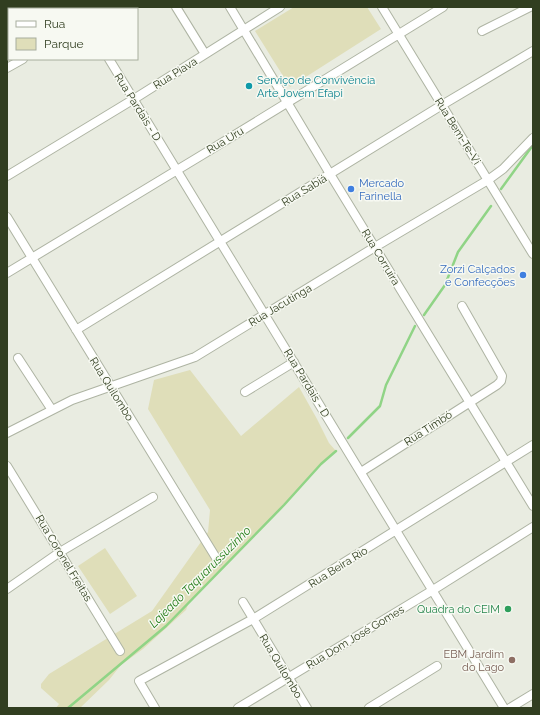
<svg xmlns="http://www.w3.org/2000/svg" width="540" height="715" viewBox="0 0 540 715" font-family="Raleway,sans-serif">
  <rect width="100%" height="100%" fill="#e9ece1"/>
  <path fill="#dfdeb9" d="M294,7H367L381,29L290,87L255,31Z
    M190,370L241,436L299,387L317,419L329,443L336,451L321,464L284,505L189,602L186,610L143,649L121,665L109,680L80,708H56L59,704L41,688V684L49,674L152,611L208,532L210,510L148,409L154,380Z
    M105,548L137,596L110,614L78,566Z"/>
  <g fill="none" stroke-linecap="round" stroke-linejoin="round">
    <path stroke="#90d486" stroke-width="2.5" d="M501,189L533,145
      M424,315L445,285L458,252L491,206
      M348,438L380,406L386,385L415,326
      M68,708L166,626L284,505L321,464L336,451"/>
    <defs>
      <path id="minor" d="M77,7L78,9
        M176,7L205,54
        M230,7L330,174L533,506
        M382,7L533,254
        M106,9L109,7
        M482,31L530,7
        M109,59L504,708
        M7,68L23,59
        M7,176L134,99L280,7
        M7,217L218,561
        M7,273C153,185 298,97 443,7
        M76,330L442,105L533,51
        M18,358L52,410
        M245,392L294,362
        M7,433L72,400L195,357L375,247L488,180L503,169L533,138
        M7,466L120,651
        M361,472L497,385L501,381L502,376L462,306
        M7,589L60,552L153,497
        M243,602L307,708
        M155,708L139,681L253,619L533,445
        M238,708L433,590L533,527
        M369,708L437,666
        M510,708L533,694"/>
    </defs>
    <use href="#minor" stroke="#aeb4a3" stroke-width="10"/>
    <use href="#minor" stroke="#fff" stroke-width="8"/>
  </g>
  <circle fill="#0f9aa8" stroke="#f7f9f2" stroke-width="1.5" cx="249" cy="86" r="4"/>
  <g fill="#3f7fe0" stroke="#f7f9f2" stroke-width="1.5">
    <circle cx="351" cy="189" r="4"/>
    <circle cx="523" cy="275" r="4"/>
  </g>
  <circle fill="#2e9e5b" stroke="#f7f9f2" stroke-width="1.5" cx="508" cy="609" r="4"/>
  <circle fill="#8d6e63" stroke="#f7f9f2" stroke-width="1.5" cx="512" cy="660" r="4"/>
  <g text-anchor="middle" stroke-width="3" stroke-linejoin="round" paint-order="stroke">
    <g font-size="11" fill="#313e20" stroke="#f7f9f2">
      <text transform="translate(175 73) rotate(-32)" y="4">Rua Piava</text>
      <text transform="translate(138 107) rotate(58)" y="4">Rua Pardais - D</text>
      <text transform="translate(458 131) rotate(58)" y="4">Rua Bem-Te-Vi</text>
      <text transform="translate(225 140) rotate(-31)" y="4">Rua Uru</text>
      <text transform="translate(304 190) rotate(-31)" y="4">Rua Sabiá</text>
      <text transform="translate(381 257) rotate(59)" y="4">Rua Corruíra</text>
      <text transform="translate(280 305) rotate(-31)" y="4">Rua Jacutinga</text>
      <text transform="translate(307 383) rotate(59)" y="4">Rua Pardais - D</text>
      <text transform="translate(112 389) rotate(58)" y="4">Rua Quilombo</text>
      <text transform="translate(428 428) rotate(-33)" y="4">Rua Timbó</text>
      <text transform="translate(64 558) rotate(59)" y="4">Rua Coronel Freitas</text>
      <text transform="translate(338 567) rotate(-32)" y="4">Rua Beira Rio</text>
      <text transform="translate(355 637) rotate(-31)" y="4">Rua Dom José Gomes</text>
      <text transform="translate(281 666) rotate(59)" y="4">Rua Quilombo</text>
    </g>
    <g font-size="11" fill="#0d838f" stroke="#f7f9f2" text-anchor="start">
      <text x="257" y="84">Serviço de Convivência<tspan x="257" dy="13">Arte Jovem Efapi</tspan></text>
    </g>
    <g font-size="11" fill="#366cbe" stroke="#f7f9f2" text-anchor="start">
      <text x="359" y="187">Mercado<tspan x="359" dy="13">Farinella</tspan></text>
      <text x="515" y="273" text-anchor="end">Zorzi Calçados<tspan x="515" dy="13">e Confecções</tspan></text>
    </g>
    <g font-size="11" fill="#27864d" stroke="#f7f9f2" text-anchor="end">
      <text x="500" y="613">Quadra do CEIM</text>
    </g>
    <g font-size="11" fill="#785e54" stroke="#f7f9f2" text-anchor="end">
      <text x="504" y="658">EBM Jardim<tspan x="504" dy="13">do Lago</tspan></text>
    </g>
    <g font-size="12" font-style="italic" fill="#247d18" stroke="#f7f9f2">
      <text transform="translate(200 577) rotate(-45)" y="4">Lajeado Taquarussuzinho</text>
    </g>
  </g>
  <rect width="540" height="715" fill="none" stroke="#313e20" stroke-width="16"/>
  <rect x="8" y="8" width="130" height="52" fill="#f7f9f2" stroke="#a8ae9e"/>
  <rect x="16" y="21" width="20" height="6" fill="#ffffff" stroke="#a8ae9e"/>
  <text x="44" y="28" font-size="12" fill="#313e20">Rua</text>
  <rect x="16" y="38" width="20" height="12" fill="#dfdeb9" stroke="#a8ae9e"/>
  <text x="44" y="48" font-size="12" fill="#313e20">Parque</text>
</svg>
